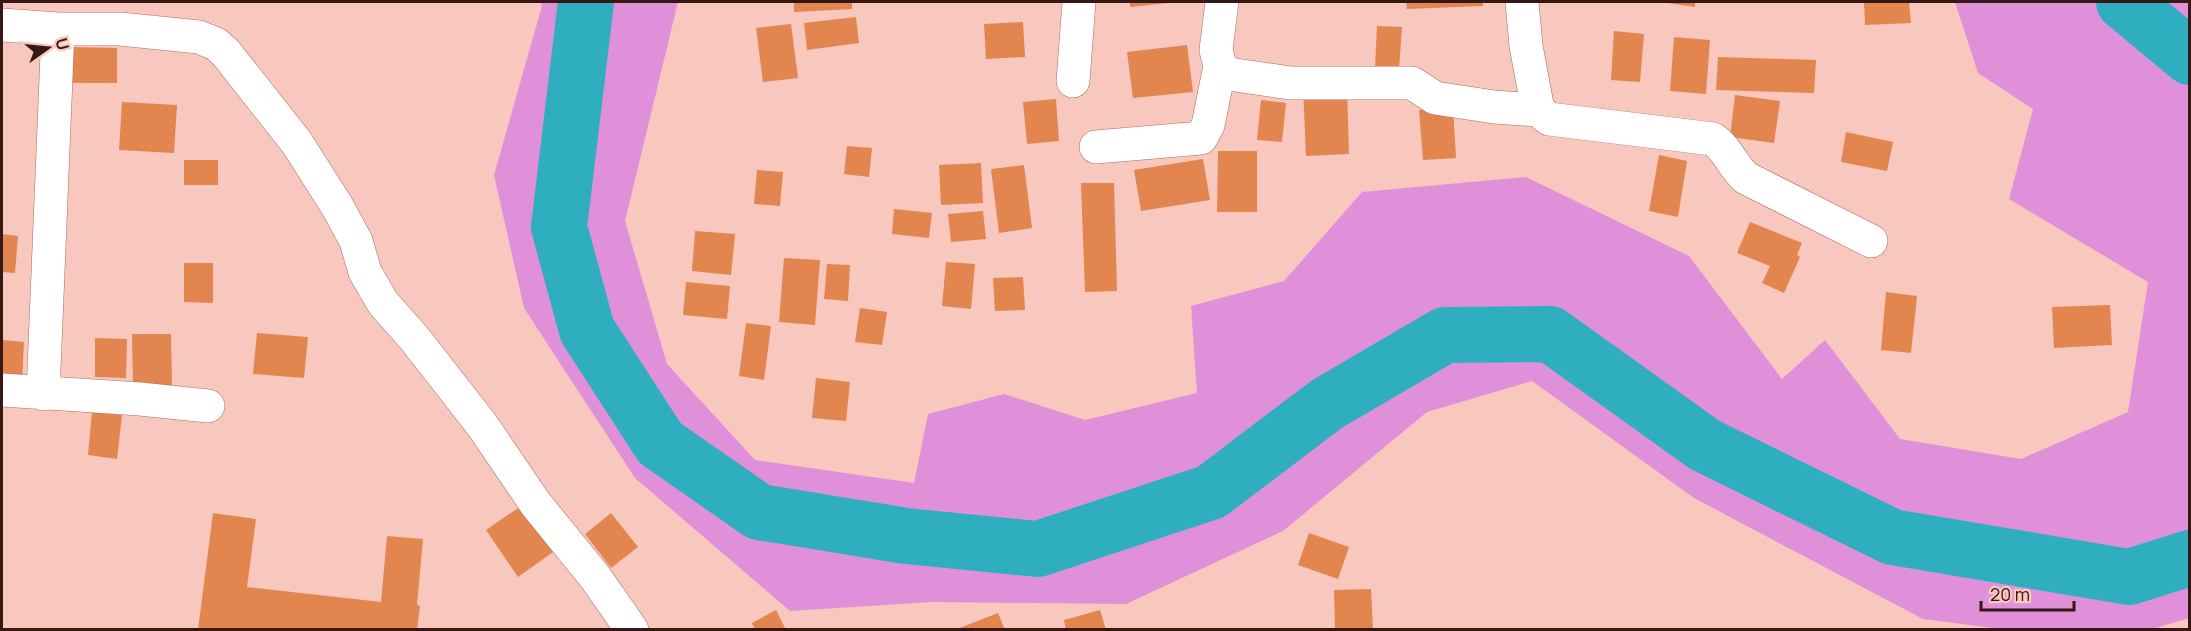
<svg xmlns="http://www.w3.org/2000/svg" width="2191" height="631" viewBox="0 0 2191 631" font-family="Manrope,sans-serif">
  <rect width="100%" height="100%" fill="#f8c7be"/>
  <path fill="#df90d9" d="M541,2H678L625,221L667,364L755,460L914,483L928,414L1004,394L1085,420L1197,393L1191,306L1284,281L1362,192L1526,177L1689,256L1782,379L1825,340L1900,439L2021,459L2128,412L2148,282L2009,199L2033,109L1978,73L1955,2H2189V618L2149,630H2008L1923,619L1694,498L1532,381L1427,412L1283,531L1126,604L932,602L790,611L635,478L524,308L494,175L542,6Z"/>
  <g fill="none" stroke-linecap="round" stroke-linejoin="round">
    <path stroke="#2faec0" stroke-width="56" d="M586,2L559,227L587,330L660,443L759,512L906,536L1038,549L1211,492L1327,404L1445,335L1550,334L1705,445L1892,537L2129,577L2190,558
      M2124,2L2190,57"/>
  </g>
  <path fill="#e3854e" d="M794,2H852V9L794,12Z
    M1130,2H1169V3L1130,7Z
    M1406,2H1483V6L1407,9Z
    M1660,2H1695V7Z
    M1864,2H1909L1911,23L1865,25Z
    M856,17L859,43L807,50L804,23Z
    M1023,22L1025,57L986,59L984,24Z
    M791,24L798,78L763,82L756,28Z
    M1377,26L1402,27L1399,70L1375,68Z
    M1614,31L1644,34L1640,82L1611,80Z
    M1674,37L1710,40L1706,94L1670,91Z
    M1187,45L1193,92L1133,98L1127,52Z
    M71,47L117,48V83H70Z
    M1718,57L1816,60L1814,93L1716,90Z
    M1303,87H1347L1349,154L1306,156Z
    M1735,95L1780,101L1774,143L1730,137Z
    M1056,99L1059,141L1027,144L1023,102Z
    M1261,100L1286,103L1282,142L1257,140Z
    M122,102L177,105L174,153L119,150Z
    M1453,108L1456,158L1423,160L1419,110Z
    M1846,132L1893,142L1887,171L1841,162Z
    M847,146L872,148L869,177L844,174Z
    M1218,151H1257V212H1217Z
    M1659,155L1687,161L1678,217L1649,211Z
    M1203,159L1210,200L1141,211L1134,170Z
    M184,160H218V185H184Z
    M981,163L983,203L941,205L939,165Z
    M1024,165L1032,228L999,233L991,169Z
    M757,170L783,172L780,206L754,204Z
    M1081,183H1114L1117,291L1085,292Z
    M894,209L932,213L929,238L892,234Z
    M983,211L986,239L951,242L948,214Z
    M1750,222L1802,243L1797,255L1800,257L1784,293L1762,283L1770,266L1737,253Z
    M695,231L735,234L731,275L692,271Z
    M2,234L18,236L15,273L2,272Z
    M784,258L820,260L815,325L779,322Z
    M946,262L975,264L971,309L942,306Z
    M184,263H213V303L184,302Z
    M827,264L850,265L848,301L824,299Z
    M1023,277L1025,310L995,311L993,278Z
    M686,282L730,286L727,319L683,315Z
    M1886,292L1917,296L1911,353L1881,350Z
    M2110,305L2112,345L2054,348L2052,307Z
    M860,308L887,312L882,345L855,342Z
    M746,323L771,326L764,380L739,376Z
    M257,333L308,337L304,378L253,374Z
    M132,334H171L172,386L133,387Z
    M95,338L127,339L126,378L95,377Z
    M2,340L24,342L22,382L2,381Z
    M816,378L850,382L846,421L812,418Z
    M92,412L122,415L117,459L88,455Z
    M524,504L556,550L518,577L486,530Z
    M213,513L256,519L247,587L381,602L387,536L423,539L417,605L420,606L417,630H198Z
    M611,513L638,547L611,568L585,534Z
    M1309,533L1349,547L1338,579L1298,565Z
    M1371,589L1373,630H1335L1334,590Z
    M776,610L786,630H755L752,623Z
    M1100,610L1106,630H1066L1064,620Z
    M998,613L1005,630H957V629Z"/>
  <g fill="none" stroke-linecap="round" stroke-linejoin="round">
    <defs>
      <path id="street" d="M1222,2L1216,50L1220,66L1229,74L1290,83H1412L1435,98L1494,107L1538,110
        M1522,2L1526,46L1538,110L1549,119L1713,139C1728,149 1732,166 1746,178L1871,241
        M2,25L58,29H120L199,37L216,44L226,53L297,143L337,206L356,241L365,272L383,303L414,338L482,425L535,503L595,577L632,630
        M1073,81L1079,2
        M1096,147L1201,138L1208,125L1220,66
        M2,390L140,399L208,406
        M43,394L58,29"/>
    </defs>
    <use href="#street" stroke="#b1695d" stroke-width="34"/>
    <use href="#street" stroke="#fff" stroke-width="33"/>
  </g>
  <rect width="2191" height="631" fill="none" stroke="#351814" stroke-width="6"/>
  <g transform="translate(48 48) rotate(75)" stroke="#f8c7be" stroke-width="4.5" paint-order="stroke">
  <path d="M0-4.5L10 22L0 15L-10 22Z" fill="#351814"/>
  <text y="-9" font-size="16" font-weight="bold" text-anchor="middle" fill="#351814">U</text>
  </g>
  <path d="M1981 601v9h93v-9" fill="none" stroke="#351814" stroke-width="3"/>
  <text x="1990" y="601" font-size="18" fill="#351814" stroke="#f8c7be" stroke-width="4.5" paint-order="stroke">20 m</text>
</svg>
